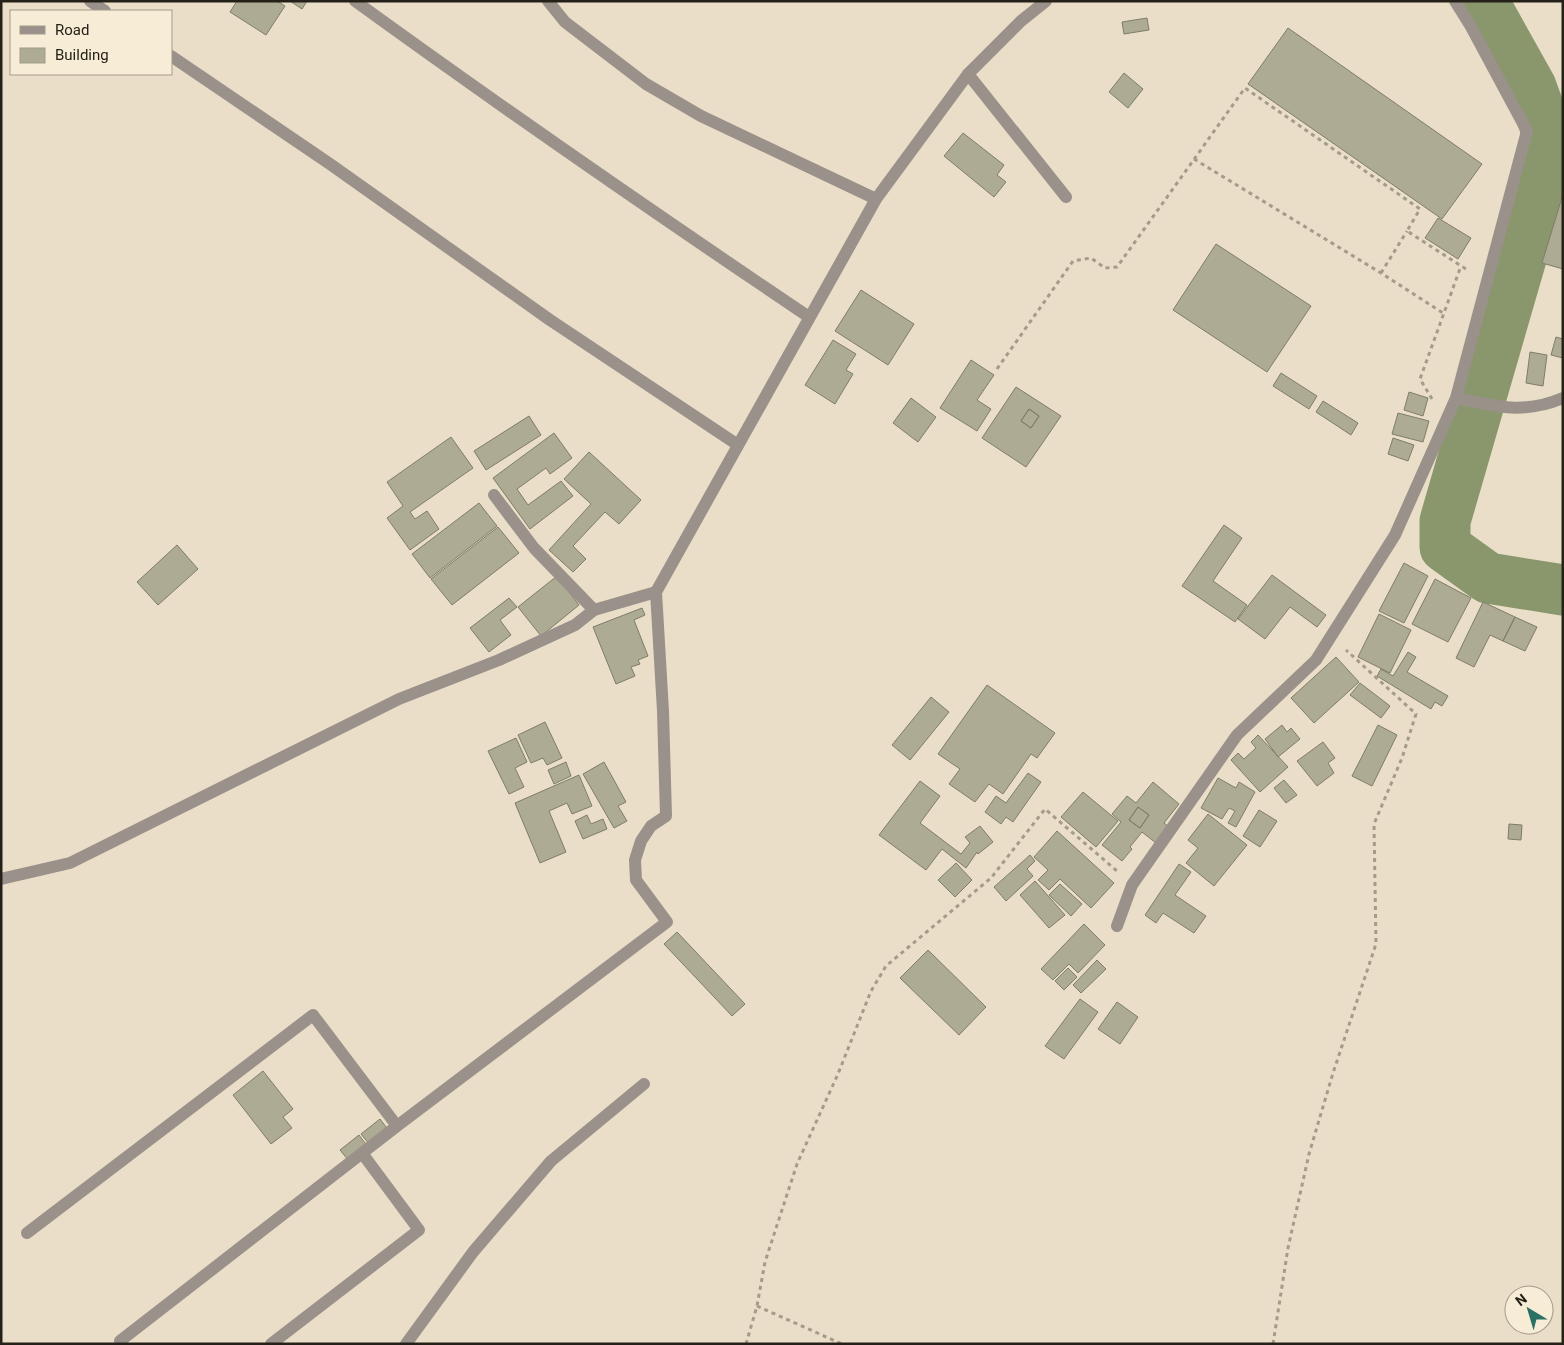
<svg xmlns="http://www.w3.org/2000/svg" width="1564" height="1345" viewBox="0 0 1564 1345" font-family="Roboto,sans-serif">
  <rect width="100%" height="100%" fill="#eadec8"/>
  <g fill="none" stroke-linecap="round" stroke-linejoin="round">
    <path stroke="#8a976c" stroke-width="51" d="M1483,1L1531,87L1553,148L1445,521V547L1488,578L1563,590"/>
  </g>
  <path fill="#adab94" stroke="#7f7d67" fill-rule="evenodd" d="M237,1H277L285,6L266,35L230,12Z
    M290,1H307L302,9Z
    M1147,18L1149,30L1124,34L1122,22Z
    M1288,28L1482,164L1442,219L1248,84Z
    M1124,73L1143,89L1128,108L1109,92Z
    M963,133L1004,165L997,175L1006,182L994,197L944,156Z
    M1563,194V269L1542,263Z
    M1438,218L1471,238L1458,259L1425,238Z
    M1216,244L1311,306L1267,372L1173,310Z
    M861,290L914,324L888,365L835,331Z
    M1556,337L1563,339V358L1551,355Z
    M833,340L856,354L846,370L853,374L835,404L805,385Z
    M1530,352L1547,355L1543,386L1526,383Z
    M971,360L994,375L977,400L991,409L977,431L940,408Z
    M1281,373L1317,396L1309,409L1273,386Z
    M1016,387L1061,416L1026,467L982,438ZM1029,409L1039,416L1031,428L1021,421Z
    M1409,392L1428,398L1423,416L1404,410Z
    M911,398L936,417L918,442L893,423Z
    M1323,401L1358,423L1351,435L1316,412Z
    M1029,409L1039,416L1031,428L1021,421Z
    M1398,413L1429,421L1423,442L1392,434Z
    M529,416L541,435L486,470L474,451Z
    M554,433L572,458L550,474L546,468L517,489L528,505L561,481L573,496L530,529L493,478Z
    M451,437L473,468L410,512L415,519L427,511L439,529L410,550L387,518L403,506L387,482Z
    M1393,438L1414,445L1408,461L1388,454Z
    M589,452L641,500L619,524L605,512L573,546L586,559L573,572L549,550L591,504L564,479Z
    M479,503L497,526L430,578L412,554Z
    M1224,525L1242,538L1213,581L1247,605L1235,622L1182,586Z
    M498,527L519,553L452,605L431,579Z
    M177,545L198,569L158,605L137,582Z
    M1404,563L1428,576L1404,623L1379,611Z
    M1272,575L1326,615L1317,627L1290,607L1265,639L1238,619Z
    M557,576L579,605L541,636L518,607Z
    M1435,579L1471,598L1448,642L1412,624Z
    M509,598L517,607L500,620L511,635L489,652L470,628Z
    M1483,602L1515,617L1503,641L1490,635L1474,667L1456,658Z
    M642,608L645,615L634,620L648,656L638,660L640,664L631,667L635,676L616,684L593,627Z
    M1379,614L1411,630L1390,673L1358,657Z
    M1515,617L1537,627L1525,651L1503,641Z
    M1408,652L1416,657L1407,672L1448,696L1442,706L1435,702L1431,709L1377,676L1381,669L1393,676Z
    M1336,657L1359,682L1314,723L1291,698Z
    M1360,683L1390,706L1381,718L1350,695Z
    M987,685L1055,733L1037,758L1031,754L1003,794L989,784L975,802L949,784L960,769L938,754Z
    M931,697L949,712L910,760L892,745Z
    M545,722L562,758L547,765L543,758L531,763L518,735Z
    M1282,725L1287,732L1291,728L1300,739L1278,757L1265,739Z
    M1378,725L1397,735L1372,786L1352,776Z
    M1258,735L1288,767L1260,792L1231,760L1238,753L1244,759L1256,748L1251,742Z
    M516,738L527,762L515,768L524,787L509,794L488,751Z
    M1323,742L1335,758L1328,763L1334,773L1317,786L1297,761Z
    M566,762L571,776L554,784L548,770Z
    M604,762L626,802L618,806L627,821L614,828L583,774Z
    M1028,773L1041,782L1013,822L1006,817L1001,824L985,812L996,796L1006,803Z
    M579,775L592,806L572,814L567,803L549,811L566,852L540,863L515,803Z
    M1218,778L1236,788L1239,782L1255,792L1236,827L1228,823L1235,811L1229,808L1222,819L1201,808Z
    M1284,780L1297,795L1286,803L1274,788Z
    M920,781L940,796L920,823L961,854L970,843L965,837L980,826L993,842L978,854L977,852L966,868L942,849L926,870L879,835Z
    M1153,782L1179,804L1164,823L1169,827L1156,843L1142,832L1130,847L1132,849L1122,861L1102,845L1121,822L1112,814L1127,796L1136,803ZM1138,807L1149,815L1140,828L1129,820Z
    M1083,792L1118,821L1096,847L1061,817Z
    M1138,807L1149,815L1140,828L1129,820Z
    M1259,810L1277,821L1260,847L1243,836Z
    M1208,814L1247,845L1214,886L1186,863L1198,848L1188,840Z
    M587,815L591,824L603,819L607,829L583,839L575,821Z
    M1509,824L1522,825L1521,840L1508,839Z
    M1057,831L1114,883L1091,908L1060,879L1049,890L1038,880L1048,870L1034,857Z
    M1030,855L1035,861L1027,869L1033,876L1006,901L994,887Z
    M956,863L972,880L955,897L938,880Z
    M1179,864L1191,872L1175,895L1206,916L1194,933L1163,913L1156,923L1145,915Z
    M1035,881L1065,915L1049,928L1020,895Z
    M1060,884L1082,904L1071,916L1049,895Z
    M1084,924L1105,945L1078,973L1069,964L1053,980L1041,969Z
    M677,932L745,1004L732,1016L664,944Z
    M928,950L986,1007L959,1035L900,978Z
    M1097,960L1106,969L1081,993L1073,985Z
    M1068,968L1077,977L1064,990L1055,981Z
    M1080,999L1098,1012L1064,1059L1045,1046Z
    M1117,1002L1138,1017L1120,1044L1098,1029Z
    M263,1071L293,1109L283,1117L292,1128L271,1144L233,1095Z
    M380,1119L389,1131L370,1145L361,1134Z
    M359,1135L368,1147L349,1161L340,1150Z"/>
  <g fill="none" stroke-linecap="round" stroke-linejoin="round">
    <path stroke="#a49b8a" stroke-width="3" stroke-dasharray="4 4" stroke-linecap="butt" d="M1194,159L1381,273L1443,313
      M1381,273L1407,231
      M997,369L1073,261L1091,258L1105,268L1117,267L1245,88L1420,209L1407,231L1469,271
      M1432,399L1420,379L1461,266
      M757,1306L842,1344
      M746,1344L757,1306L765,1262L797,1164L838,1074L871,991L886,966L991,878L1045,809L1117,871
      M1273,1344L1288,1248L1309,1154L1333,1073L1376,944L1374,824L1402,758L1416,714L1346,650"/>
    <path stroke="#9a918a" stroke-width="12" d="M968,74L1066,197
      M494,495L534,548L594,610"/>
    <path stroke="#9a918a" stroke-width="12" d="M90,1L105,11
      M355,1C504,109 656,214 809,317
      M548,1L565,22L646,84L701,116L876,199
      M171,56L330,164L550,320L738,445
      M1456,398C1496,406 1523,415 1563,398
      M1,879L70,863L399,699L499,660L575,625L594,610L656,592
      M1117,926L1132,885L1237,735L1316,660L1395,535L1456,398L1527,131L1470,25L1455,1
      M27,1233L313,1015L397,1126L667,922L636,880L635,860L641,841L651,826L666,816L663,711L656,592L876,199L968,74L1021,21L1046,1
      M120,1341L397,1126
      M271,1344L419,1230L362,1153
      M406,1344L473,1252L551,1161L644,1084"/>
  </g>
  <rect width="1564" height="1345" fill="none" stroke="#252119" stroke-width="5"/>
  <rect x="10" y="10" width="162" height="65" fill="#f7ecd5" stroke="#a39b8a"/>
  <rect x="20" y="26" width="25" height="8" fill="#9a918a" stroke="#a39b8a"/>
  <text x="55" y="35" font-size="15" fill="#252119">Road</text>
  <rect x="20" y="48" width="25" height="15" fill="#adab94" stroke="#a39b8a"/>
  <text x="55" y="60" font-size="15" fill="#252119">Building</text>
  <g transform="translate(1529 1310) rotate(322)"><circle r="24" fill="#f7ecd5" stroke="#a39b8a"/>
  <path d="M0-4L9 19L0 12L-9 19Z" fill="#2a7064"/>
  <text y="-8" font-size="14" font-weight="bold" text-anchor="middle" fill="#252119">N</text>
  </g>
</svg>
